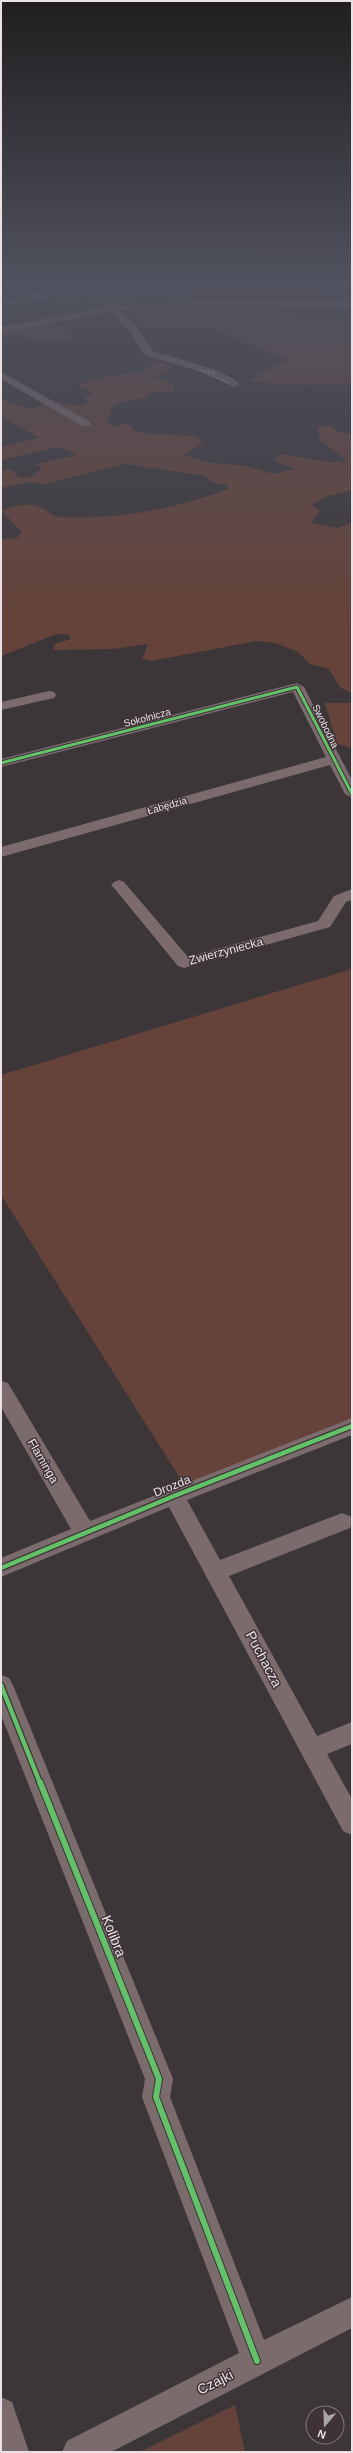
<svg xmlns="http://www.w3.org/2000/svg" width="353" height="2453" viewBox="0 0 353 2453" font-family="Helvetica,sans-serif">
  <rect width="100%" height="100%" fill="#3c3639"/>
  <path fill="#66433a" d="M172,282H303L318,291L320,296L334,299L327,301L265,303L278,310L307,316H327L338,321L351,320L343,316L352,310V383C317,386 283,386 249,380L288,360L212,329L141,328L129,311L199,303L190,300L183,293L189,287C181,285 175,288 168,285Z
    M56,322L77,336L76,341H42L16,337L1,339V333Z
    M153,363H165L174,367L168,372L154,377L175,386L173,393L151,391L146,398L124,401L110,408L111,415L107,423L112,427L125,424L130,426L132,430L149,434L196,436L203,443L184,455L205,462L247,466L273,474L295,469L274,460L281,454L329,462H348L320,440L317,428L330,425L338,432L352,434V490L328,496L311,505L320,510L311,523L337,528L352,523V693L341,688L328,668L310,664L298,652L275,643L256,641L151,661L142,659L148,644L113,649L53,650L55,644L71,639L68,634H56L1,656V539L17,538L22,532L1,510C16,506 28,501 42,508C49,511 51,517 60,517C121,519 171,510 228,489L227,485L211,482L206,476L125,464L45,484L29,482L1,488V471L11,469L19,478L31,477L42,469L36,464L78,455L58,447L1,460V447L39,438L1,416V399L29,409L50,402L80,406L89,402L84,398L95,392L75,385L108,376L141,372Z
    M325,703H352V748L337,744Z
    M352,969V1421L185,1486L1,1195V1075Z
    M235,2405L245,2452H140Z"/>
  <g fill="none" stroke-linecap="round" stroke-linejoin="round">
    <path fill="#7b6b6d" fill-rule="evenodd" d="M57,282H70L82,287L115,306L140,303L352,301V307L121,311L137,328L153,351L219,371L238,382L239,384L234,387L211,375L145,355L130,332L111,312L1,333V327L104,307L77,292L1,307V301L69,288Z
      M1,372L90,422L91,424L90,426H82L1,379Z
      M297,683L304,687L352,780V798L345,794L330,765L1,857V847L326,757L293,692L1,767V759Z
      M49,691L54,692L56,695L54,698L1,710V702Z
      M119,880L124,882L188,957L318,921L334,896L352,889V900L346,902L330,927L184,968L178,966L114,888L111,885L114,882Z
      M1,1381L8,1383L90,1521L352,1418V1435L187,1500L220,1560L342,1513L350,1516L352,1520L350,1528L229,1576L317,1736L352,1722V1744L327,1754L352,1799V1835L343,1831L169,1507L1,1577V1558L71,1529L1,1407Z
      M1,1675L9,1678L13,1685L173,2079L170,2097L264,2340L352,2297V2328L111,2452H62L67,2441L239,2353L142,2097L145,2079L1,1715Z
      M1,2397L12,2402L29,2452H1Z"/>
    <path stroke="#c0a59a" stroke-width="1.5" stroke-dasharray="3.5 1.5" stroke-linecap="butt" d="M215,373L199,370L228,383"/>
    <defs>
      <path id="cycleway-far2" d="M1,763L297,687L352,794"/>
      <path id="cycleway-far1" d="M1,1568L174,1496L352,1426
        M1,1685L40,1783"/>
      <path id="cycleway" d="M40,1782L159,2079L156,2097L257,2361"/>
    </defs>
    <use href="#cycleway-far2" stroke="#3f3338" stroke-width="5"/>
    <use href="#cycleway-far1" stroke="#3f3338" stroke-width="7"/>
    <use href="#cycleway" stroke="#3f3338" stroke-width="8"/>
    <use href="#cycleway-far2" stroke="#61c268" stroke-width="3"/>
    <use href="#cycleway-far1" stroke="#61c268" stroke-width="4.5"/>
    <use href="#cycleway" stroke="#61c268" stroke-width="6"/>
  </g>
  <linearGradient id="sky" x2="0" y2="1"><stop stop-color="#211e1f"/><stop offset="0.45" stop-color="#50525f"/><stop offset="1" stop-color="#50525f" stop-opacity="0"/></linearGradient>
  <rect width="353" height="626" fill="url(#sky)"/>
  <g text-anchor="middle" stroke-width="3" stroke-linejoin="round" paint-order="stroke">
    <g font-size="10" fill="#e9e1e4" stroke="#3f3338">
      <text transform="translate(147 717) rotate(-15)" y="4">Sokolnicza</text>
      <text transform="translate(326 726) rotate(64)" y="4">Swobodna</text>
      <text transform="translate(167 805) rotate(-16)" y="4">Łabędzia</text>
    </g>
    <g font-size="12" fill="#e9e1e4" stroke="#3f3338">
      <text transform="translate(226 951) rotate(-15)" y="4">Zwierzyniecka</text>
      <text transform="translate(43 1461) rotate(60)" y="4">Flaminga</text>
      <text transform="translate(172 1486) rotate(-22)" y="4">Drozda</text>
    </g>
    <g font-size="14" fill="#e9e1e4" stroke="#3f3338">
      <text transform="translate(264 1659) rotate(62)" y="5">Puchacza</text>
      <text transform="translate(114 1936) rotate(68)" y="5">Kolibra</text>
      <text transform="translate(215 2382) rotate(-27)" y="5">Czajki</text>
    </g>
  </g>
  <rect width="353" height="2453" fill="none" stroke="#e9e1e4" stroke-width="4"/>
  <g transform="translate(325 2425) rotate(199)"><circle r="19" fill="#3f3338" stroke="#83797d"/>
  <path d="M0-3L7 15L0 10L-7 15Z" fill="#aca5a8"/>
  <text y="-6" font-size="11" font-weight="bold" text-anchor="middle" fill="#e9e1e4">N</text>
  </g>
</svg>
